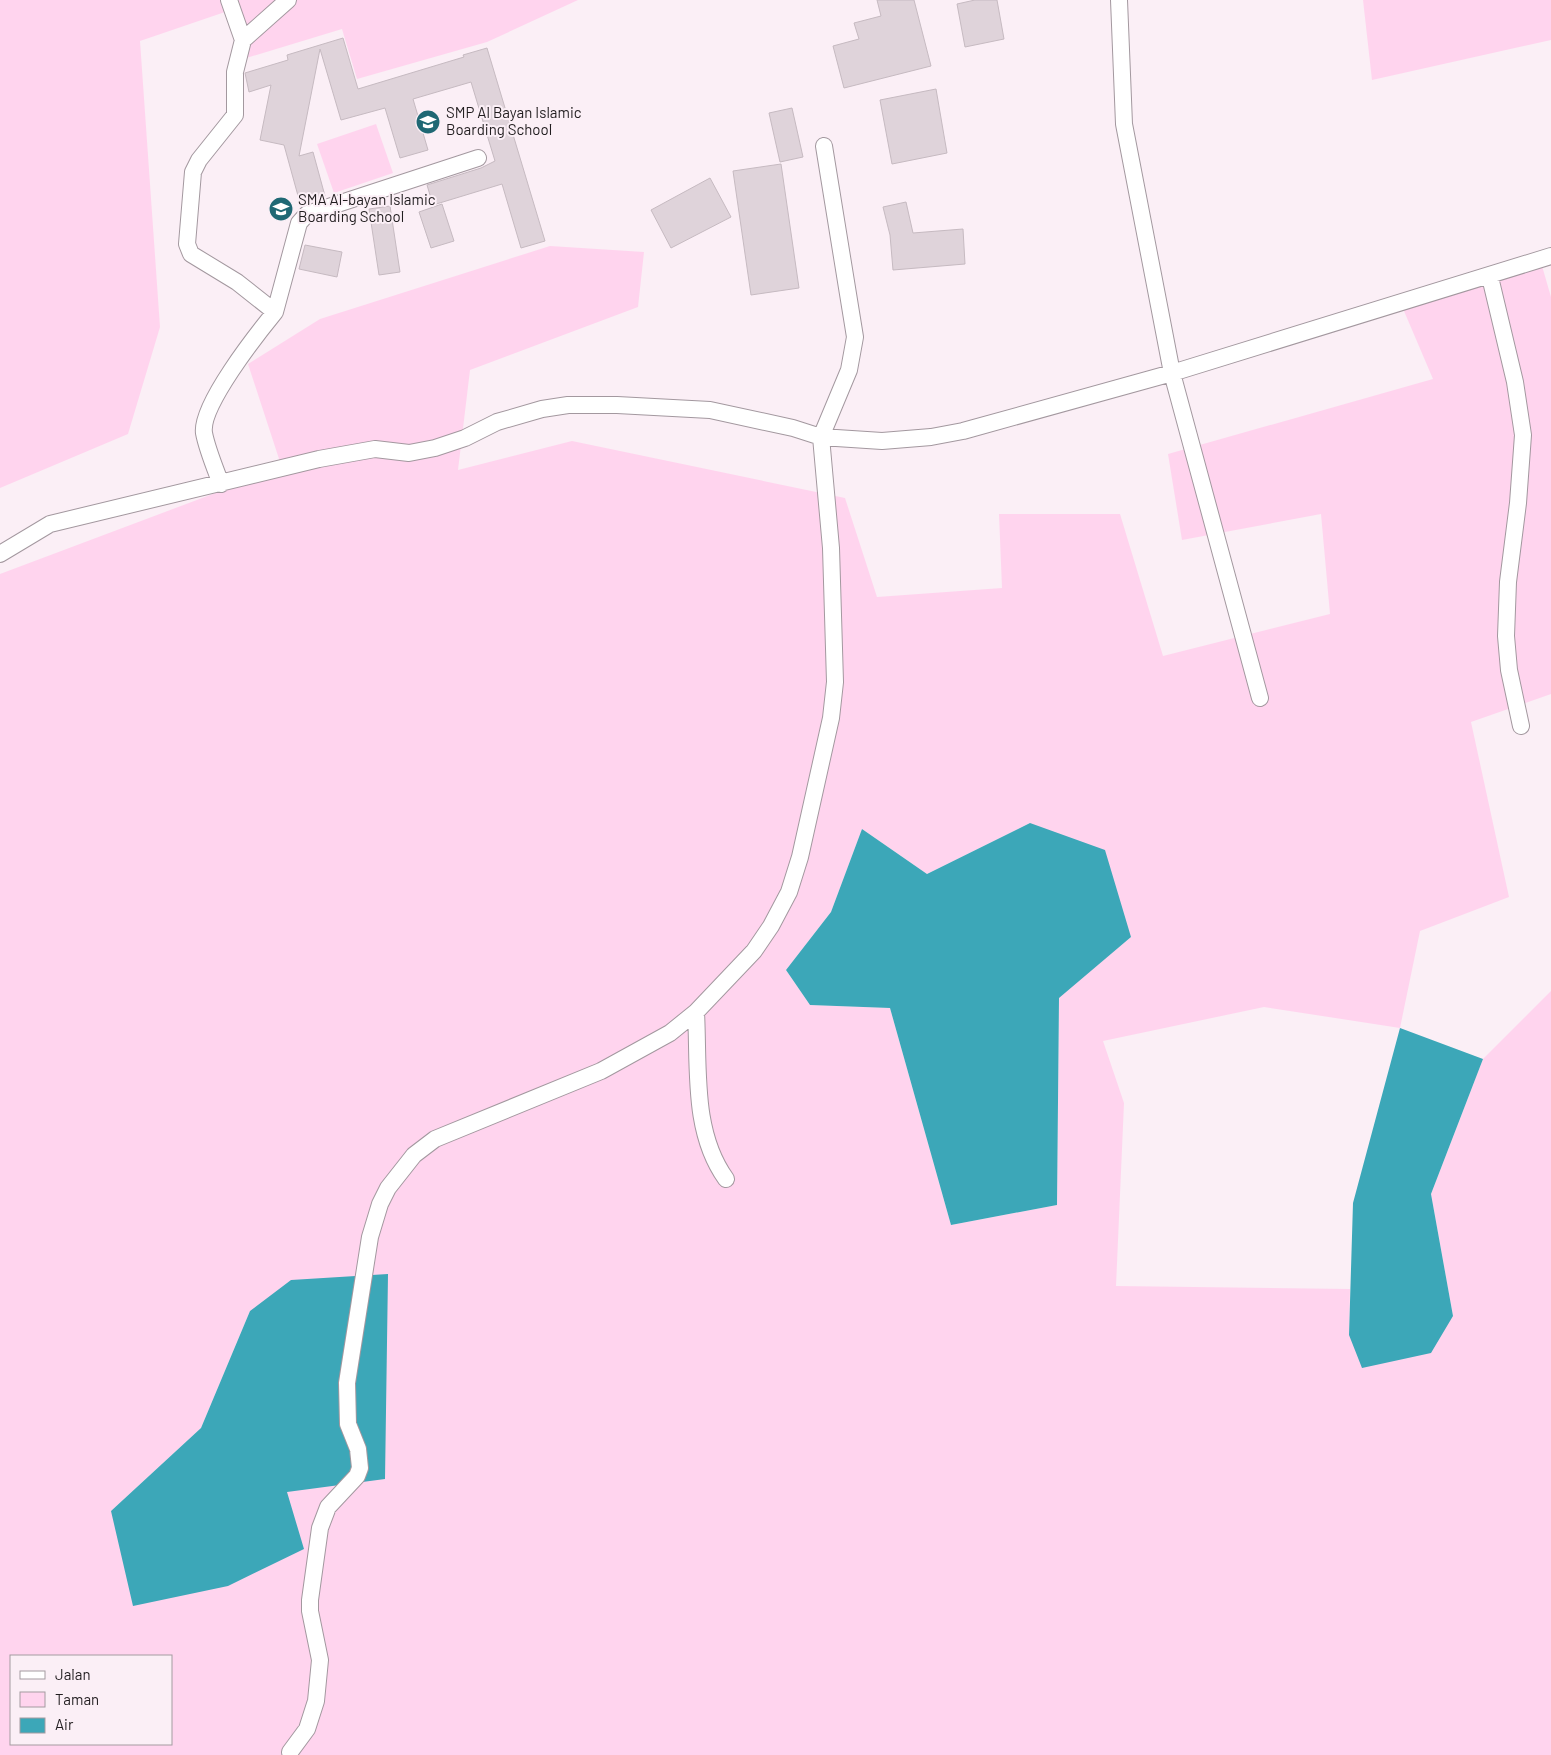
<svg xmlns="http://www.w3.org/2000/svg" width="1551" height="1755" viewBox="0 0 1551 1755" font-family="Barlow,sans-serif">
  <rect width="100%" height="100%" fill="#fbeff6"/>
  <path fill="#ffd4ee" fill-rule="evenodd" d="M0,0H578L487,42L357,79L342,29L243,59L225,12L140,41L160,327L128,434L0,488Z
    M1363,0H1551V40L1372,80Z
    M376,124L393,173L334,193L317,144Z
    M550,246L644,252L638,307L470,370L458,470L572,441L845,498L877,597L1002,588L999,514H1120L1163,656L1330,614L1321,514L1182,540L1168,454L1433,379L1401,304L1540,259L1551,297V694L1471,722L1509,897L1420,931L1400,1028L1264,1007L1103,1041L1124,1103L1116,1286L1350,1289L1349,1335L1453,1316L1431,1194L1483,1059L1551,991V1755H0V574L282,468L248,364L320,319ZM1030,823L1131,937L1059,997L1057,1205L951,1225L890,1008L810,1005L786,970L831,912L862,829L927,874ZM250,1311L286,1491L111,1511L201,1428ZM11,1656H171V1744H11Z"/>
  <path fill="#3ca7b8" d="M1030,823L1105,850L1131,937L1059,998L1057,1205L951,1225L890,1008L810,1005L786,970L831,912L862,829L927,874Z
    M1400,1028L1483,1059L1431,1194L1453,1316L1431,1353L1362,1368L1349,1335L1353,1203Z
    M388,1274L385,1479L287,1492L304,1549L228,1586L133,1606L111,1511L201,1428L250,1311L291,1280Z"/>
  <path fill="#dfd3da" stroke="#c6bac1" d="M877,0H914L931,66L844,88L833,46L859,39L854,23L881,16Z
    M975,0H997L1004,39L965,47L957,4Z
    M343,38L358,89L464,57L463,55L487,48L545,241L521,248L502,184L433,205L427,185L481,168L495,161L471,82L413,99L428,150L400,158L385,108L341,120L320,49L299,156L313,152L325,196L300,203L284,145L260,140L271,85L249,92L245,73L288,60L287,55Z
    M936,89L947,153L892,164L880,100Z
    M792,108L803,157L780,162L769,113Z
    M781,164L799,288L751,295L733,171Z
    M710,178L731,217L671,248L651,210Z
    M906,202L913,233L963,229L965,264L893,270L890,235L883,207Z
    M442,204L454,241L431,248L419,212Z
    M390,206L400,272L379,275L369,209Z
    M305,245L342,252L337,277L299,269Z"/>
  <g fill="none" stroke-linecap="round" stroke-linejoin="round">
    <defs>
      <path id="minor" d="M229,0L243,40
        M1119,0L1124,124L1172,373L1260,698
        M1490,277L1515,382L1523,435L1518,503L1508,582L1506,636L1509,670L1521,726
        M275,312L299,223L307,214L478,158
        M221,484C215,468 207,449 204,433C200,406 257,334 275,312L237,282L191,254L187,244L193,172L199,160L235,115V72L243,40L288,0
        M0,554L50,524L319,459L375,449L409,453L435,448L465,438L497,422L542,409L568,405H617L710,410L793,428L821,437L882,441L931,437L963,431L1172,373L1551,256
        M696,1012C699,1068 692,1132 726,1179
        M290,1752L307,1729L316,1701L320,1660L310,1611V1600L320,1528L328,1507L357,1476L360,1468L358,1449L348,1424L347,1383L370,1237L380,1204L388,1188L414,1155L435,1139L601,1071L670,1033L696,1012L754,951L771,926L789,892L800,857L831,718L835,682L831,548L821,437L849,370L855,337L824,146"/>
    </defs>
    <use href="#minor" stroke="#a3989f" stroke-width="18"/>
    <use href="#minor" stroke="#fff" stroke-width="16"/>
  </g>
  <defs>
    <symbol id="school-disc" viewBox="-11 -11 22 22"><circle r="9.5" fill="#1f6874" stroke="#fbeff6"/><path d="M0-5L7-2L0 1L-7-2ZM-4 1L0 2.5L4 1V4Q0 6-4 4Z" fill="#fff"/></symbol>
  </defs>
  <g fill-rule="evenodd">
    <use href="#school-disc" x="414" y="108" width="28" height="28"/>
    <use href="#school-disc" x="267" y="195" width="28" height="28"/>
  </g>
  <g text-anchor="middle" stroke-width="4" stroke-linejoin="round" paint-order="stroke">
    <g font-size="15" fill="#211d1f" stroke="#fbeff6" text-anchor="start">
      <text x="446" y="118">SMP Al Bayan Islamic<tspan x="446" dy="17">Boarding School</tspan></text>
      <text x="298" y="205">SMA Al-bayan Islamic<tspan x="298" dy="17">Boarding School</tspan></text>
    </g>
  </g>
  <rect x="10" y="1655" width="162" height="90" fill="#fbeff6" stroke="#a49ba0"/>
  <rect x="20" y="1671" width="25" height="8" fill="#ffffff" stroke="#a49ba0"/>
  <text x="55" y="1680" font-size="15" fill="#211d1f">Jalan</text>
  <rect x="20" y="1692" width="25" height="15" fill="#ffd4ee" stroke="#a49ba0"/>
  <text x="55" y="1705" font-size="15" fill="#211d1f">Taman</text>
  <rect x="20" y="1718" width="25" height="15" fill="#3ca7b8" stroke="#a49ba0"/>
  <text x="55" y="1730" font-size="15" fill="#211d1f">Air</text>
</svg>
